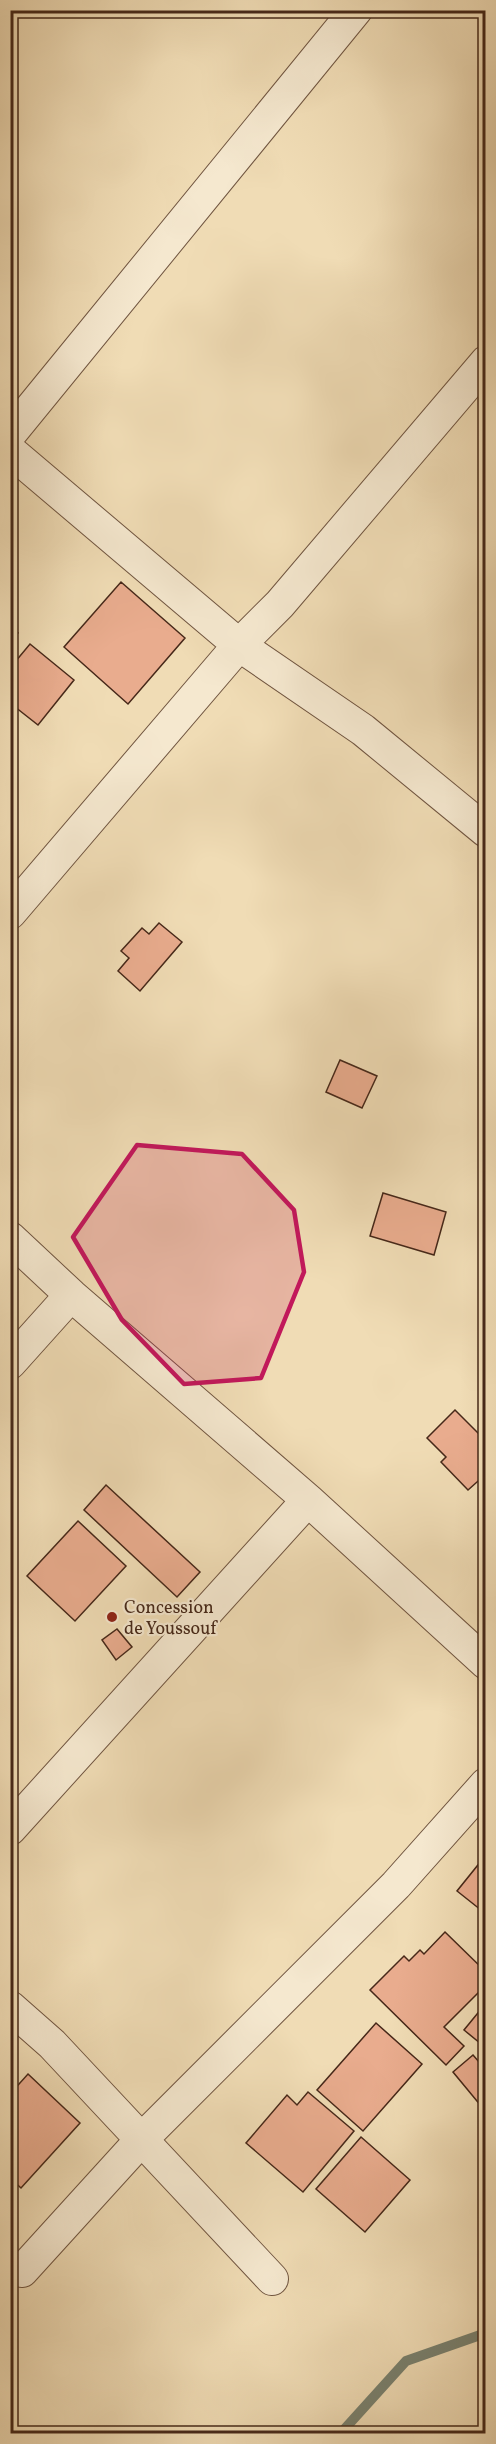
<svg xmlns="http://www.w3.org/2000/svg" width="496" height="2444" viewBox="0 0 496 2444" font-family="Vollkorn,serif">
  <rect width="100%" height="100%" fill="#f0dcb5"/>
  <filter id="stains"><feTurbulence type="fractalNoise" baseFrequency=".00333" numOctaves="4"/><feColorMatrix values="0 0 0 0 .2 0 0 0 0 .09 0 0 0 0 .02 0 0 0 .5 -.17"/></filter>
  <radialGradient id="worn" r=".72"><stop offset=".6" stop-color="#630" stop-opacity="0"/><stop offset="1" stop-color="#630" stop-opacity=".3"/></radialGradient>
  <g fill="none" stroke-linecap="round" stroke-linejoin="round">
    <path stroke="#79816f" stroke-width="10" d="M340,2434L406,2361L486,2333"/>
  </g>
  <path fill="#e9ac8e" stroke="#462819" stroke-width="1.5" d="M121,582L185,638L128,704L64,647Z
    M10,627L18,633L10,643Z
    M30,644L74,680L38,725L10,703V668Z
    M159,923L182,942L140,991L118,971L129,958L121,951L142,928L149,934Z
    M340,1060L377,1076L362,1108L326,1092Z
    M383,1193L446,1212L434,1255L370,1236Z
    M455,1410L486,1441V1474L468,1490L441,1462L446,1457L427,1438Z
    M106,1485L200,1572L177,1597L84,1510Z
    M78,1521L126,1566L75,1621L27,1576Z
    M117,1629L132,1647L116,1660L102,1640Z
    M486,1855V1914L457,1891Z
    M445,1932L486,1972V1985L444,2027L464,2046L446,2065L370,1990L404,1956L409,1961L420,1950L424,1954Z
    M486,2003V2048L464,2030Z
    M376,2023L422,2064L363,2131L317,2090Z
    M473,2055L486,2070V2112L453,2072Z
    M28,2074L80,2123L21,2188L10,2178V2094Z
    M308,2092L354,2131L303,2192L246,2143L287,2095L297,2105Z
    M361,2137L410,2180L365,2232L316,2189Z"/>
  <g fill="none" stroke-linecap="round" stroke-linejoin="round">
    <defs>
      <path id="street" d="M10,434L356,10
        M10,451L239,645L280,604L486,362
        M10,913L239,645L363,730L486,831
        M10,1238L71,1295L10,1363
        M71,1295L308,1500L486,1663
        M10,1829L308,1500
        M10,2007L52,2044L272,2279
        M22,2271L142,2139L396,1885L486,1784"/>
    </defs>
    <use href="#street" stroke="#705540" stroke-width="34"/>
    <use href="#street" stroke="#f5e8cf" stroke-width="32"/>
  </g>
  <path fill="#c2185b" fill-opacity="0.2" stroke="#c2185b" stroke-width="4.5" stroke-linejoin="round" d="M137,1145L242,1154L294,1210L304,1272L261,1378L184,1384L122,1320L73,1237Z"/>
  <circle fill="#8f2418" stroke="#f5e8cf" stroke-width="2" cx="112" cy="1617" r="6"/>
  <g text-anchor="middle" stroke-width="4.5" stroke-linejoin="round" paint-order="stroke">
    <g font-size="18" fill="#462819" stroke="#f5e8cf" text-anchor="start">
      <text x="124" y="1613">Concession<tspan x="124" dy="21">de Youssouf</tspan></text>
    </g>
  </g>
  <rect width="496" height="2444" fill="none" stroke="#f0dcb5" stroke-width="36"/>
  <rect x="12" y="12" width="472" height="2420" fill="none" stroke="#462819" stroke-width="3"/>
  <rect x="18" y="18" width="460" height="2408" fill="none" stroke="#462819" stroke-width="1.5"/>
  <rect width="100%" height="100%" filter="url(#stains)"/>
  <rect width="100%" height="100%" fill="url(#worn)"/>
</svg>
